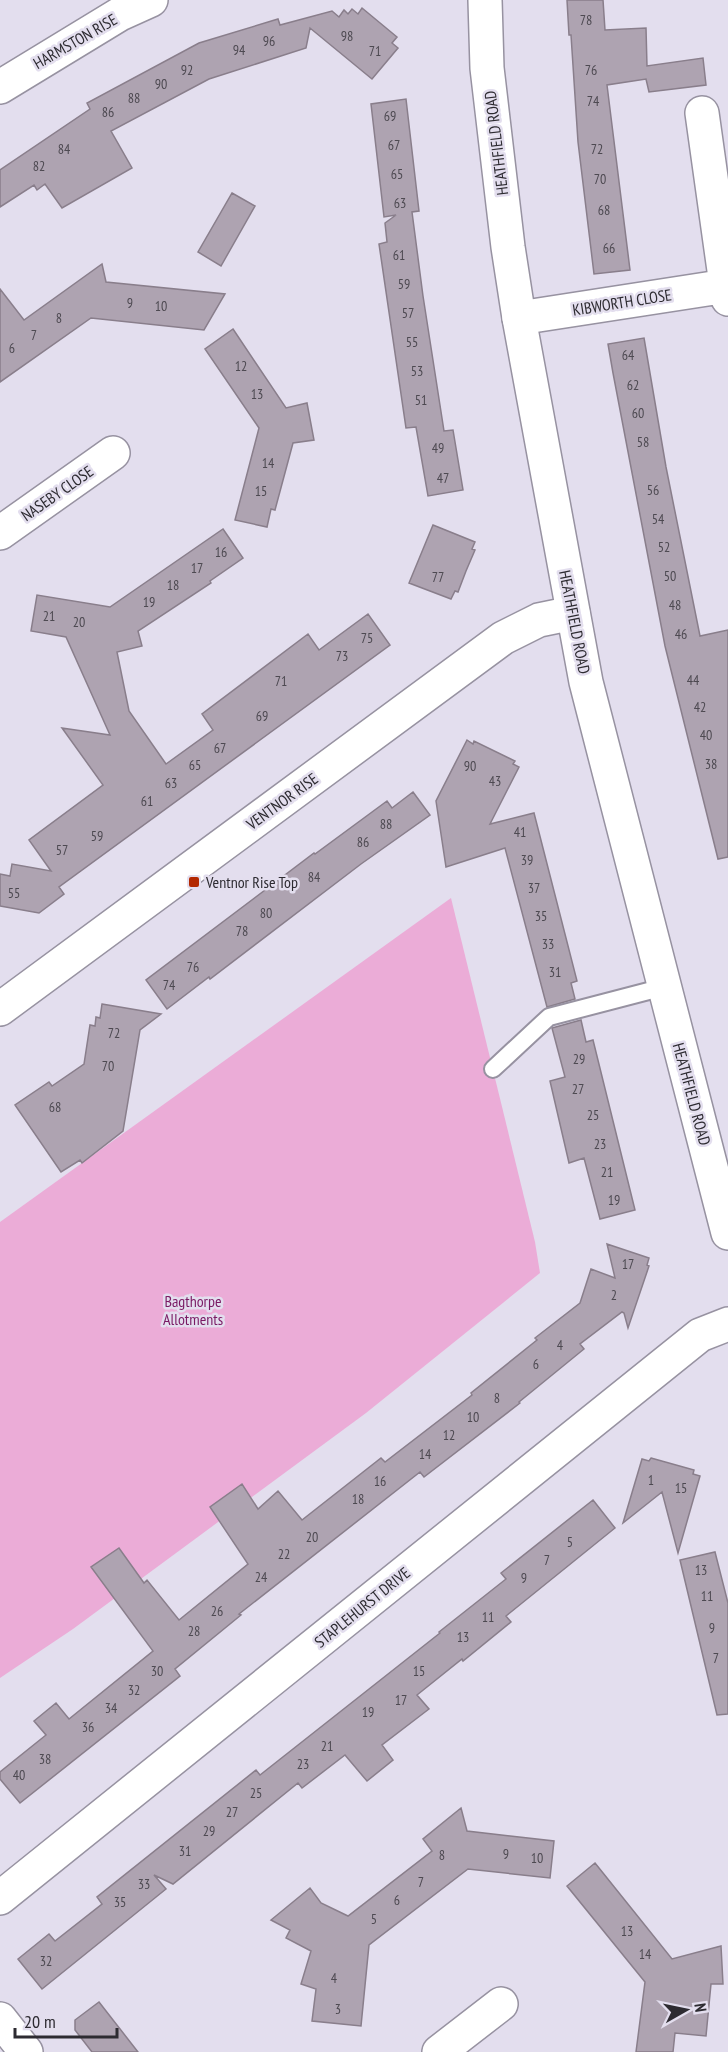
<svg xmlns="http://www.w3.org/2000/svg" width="728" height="2052" viewBox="0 0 728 2052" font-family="'PT Sans Narrow',sans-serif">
  <rect width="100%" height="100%" fill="#e3deee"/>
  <path fill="#ebacd7" d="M451,898L535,1242L540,1273L366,1413L73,1629L0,1678V1222Z"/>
  <path fill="#aea3b1" stroke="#897e8b" stroke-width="1.5" d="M567,0H603L605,30L646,28L647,66L703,58L706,85L649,92L646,79L607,85L630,270L594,274L578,142L571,35H569Z
    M362,8L397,37L392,43L398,48L372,79L310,28L306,48L209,79L111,131L132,168L62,208L45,184L37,190L34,185L0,207V170L90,109L87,103L199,43L278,19L280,25L332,11L339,17L344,10L348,14L352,9L358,14Z
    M406,99L419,211L412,212L423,296L444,431L453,430L463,490L428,496L416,427L406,428L379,244L387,242L385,223L396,215L384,217L371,104Z
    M232,193L255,206L221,266L198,252Z
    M102,264L106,282L225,294L204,330L91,318L0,382V289L24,320Z
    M233,329L286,408L307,403L314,440L293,443L275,510L271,509L267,527L235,520L259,428L205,349Z
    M644,338L666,467L700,636L728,630V857L718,859L665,646L613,373L608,344Z
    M433,525L475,542L472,549L475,550L466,571L458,592L455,591L451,599L409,583Z
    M223,529L243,558L210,581L211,583L138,631L142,646L117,652L129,711L166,764L213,730L202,714L308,634L319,650L368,614L390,645L59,887L64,894L39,913L0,906V874L10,876L12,864L51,871L29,840L103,785L62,728L110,735L66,637L31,631L37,595L110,607Z
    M467,740L473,744L474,741L515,761L513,764L519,767L490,824L534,813L577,981L571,983L575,999L547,1007L505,848L446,867L436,801Z
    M413,792L430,815L361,864L210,979L209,977L167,1009L146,980L314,853L315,854L387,801L392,808Z
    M102,1004L161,1014L140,1030L123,1131L82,1163L80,1160L61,1172L15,1105L49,1082L52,1086L84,1064L90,1025L95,1026L96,1017L100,1018Z
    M581,1020L586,1042L593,1040L635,1210L600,1219L584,1158L569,1163L550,1081L565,1077L552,1028Z
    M607,1244L649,1258L647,1265L649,1266L628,1328L624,1313L622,1312L580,1344L584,1349L519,1402L520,1403L424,1477L420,1472L239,1614L241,1615L175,1669L180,1676L20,1803L0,1779V1772L46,1735L34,1721L56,1703L69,1719L153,1651L91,1567L119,1548L144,1583L147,1580L179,1620L248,1564L210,1507L242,1484L258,1509L278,1491L302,1520L381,1458L385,1462L472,1395L471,1393L537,1340L535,1338L580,1303L591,1269L615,1278Z
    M651,1458L694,1470L693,1474L700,1476L678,1553L662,1492L623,1523L642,1459L649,1461Z
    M593,1500L615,1528L506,1616L511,1622L463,1661L462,1659L417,1695L429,1709L382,1745L393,1760L367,1781L345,1755L302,1788L298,1783L173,1884L154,1875L166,1889L42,1989L18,1959L49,1934L55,1941L102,1904L97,1897L256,1770L260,1775L440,1633L439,1632L506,1579L501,1573Z
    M715,1552L728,1603V1714L717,1715L680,1560Z
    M461,1808L467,1831L554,1841L550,1878L468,1869L369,1945L361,2026L312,2021L316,1989L301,1984L311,1951L286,1938L290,1930L271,1920L310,1888L321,1903L348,1916L432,1851L423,1839Z
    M595,1863L672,1959L721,1946L723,1984H711L706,2036L675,2033L673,2052H636L645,1982L567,1886Z
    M99,2002L138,2052H92L75,2030V2020Z"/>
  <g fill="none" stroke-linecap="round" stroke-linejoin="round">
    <defs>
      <path id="service" d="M493,1069L549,1017L664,987"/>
      <path id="minor" d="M0,87L120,14L151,0
        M702,113L728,299
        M519,318L726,286
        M0,533L113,453
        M0,1009L503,638L539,620L573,613
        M0,1898L700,1335L728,1324
        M0,2019L26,2052
        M439,2052L501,2004"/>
      <path id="secondary" d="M485,0L487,68L508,247L519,318L586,682L728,1233"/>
    </defs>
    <use href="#service" stroke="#9792a1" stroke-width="20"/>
    <use href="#minor" stroke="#9792a1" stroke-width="36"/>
    <use href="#secondary" stroke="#9792a1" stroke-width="36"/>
    <use href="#service" stroke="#fff" stroke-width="16"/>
    <use href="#minor" stroke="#fff" stroke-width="33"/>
    <use href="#secondary" stroke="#fff" stroke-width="33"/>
  </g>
  <rect fill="#b32800" stroke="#e3deee" stroke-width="2" x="188" y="876" width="12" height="12" rx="3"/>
  <g text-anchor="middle" stroke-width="5" stroke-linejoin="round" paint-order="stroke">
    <g font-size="14" fill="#4d4951">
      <text x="586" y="25">78</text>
      <text x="347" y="41">98</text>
      <text x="269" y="46">96</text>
      <text x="239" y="55">94</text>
      <text x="375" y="56">71</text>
      <text x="187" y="75">92</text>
      <text x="591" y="75">76</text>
      <text x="161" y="89">90</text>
      <text x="134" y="103">88</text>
      <text x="593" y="106">74</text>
      <text x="108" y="117">86</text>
      <text x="390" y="121">69</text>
      <text x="394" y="150">67</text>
      <text x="64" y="154">84</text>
      <text x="597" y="154">72</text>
      <text x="39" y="171">82</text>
      <text x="397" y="179">65</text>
      <text x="600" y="184">70</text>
      <text x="400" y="208">63</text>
      <text x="604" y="215">68</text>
      <text x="609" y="253">66</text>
      <text x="399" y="260">61</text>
      <text x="404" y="289">59</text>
      <text x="130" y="308">9</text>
      <text x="161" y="311">10</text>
      <text x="408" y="318">57</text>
      <text x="59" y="323">8</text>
      <text x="34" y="340">7</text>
      <text x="412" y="347">55</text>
      <text x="12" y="353">6</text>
      <text x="628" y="360">64</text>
      <text x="241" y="371">12</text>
      <text x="417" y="376">53</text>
      <text x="633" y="390">62</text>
      <text x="257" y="399">13</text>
      <text x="421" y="405">51</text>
      <text x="638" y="418">60</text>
      <text x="643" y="447">58</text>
      <text x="438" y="453">49</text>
      <text x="268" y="468">14</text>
      <text x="443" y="483">47</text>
      <text x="653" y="495">56</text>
      <text x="261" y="496">15</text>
      <text x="658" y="524">54</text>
      <text x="664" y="552">52</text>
      <text x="221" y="557">16</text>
      <text x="197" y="573">17</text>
      <text x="670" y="581">50</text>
      <text x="438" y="582">77</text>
      <text x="173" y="590">18</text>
      <text x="149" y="607">19</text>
      <text x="675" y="610">48</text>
      <text x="49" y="621">21</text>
      <text x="79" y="627">20</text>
      <text x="681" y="639">46</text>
      <text x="367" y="643">75</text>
      <text x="342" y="661">73</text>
      <text x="693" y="685">44</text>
      <text x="281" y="686">71</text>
      <text x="700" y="712">42</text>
      <text x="262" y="721">69</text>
      <text x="706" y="740">40</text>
      <text x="220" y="753">67</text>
      <text x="711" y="769">38</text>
      <text x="195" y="770">65</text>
      <text x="470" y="771">90</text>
      <text x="495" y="786">43</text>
      <text x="171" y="788">63</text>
      <text x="147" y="806">61</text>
      <text x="386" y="829">88</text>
      <text x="520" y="837">41</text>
      <text x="97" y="841">59</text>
      <text x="363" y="847">86</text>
      <text x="62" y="855">57</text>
      <text x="527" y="865">39</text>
      <text x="314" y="882">84</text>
      <text x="534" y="893">37</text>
      <text x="14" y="898">55</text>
      <text x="266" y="918">80</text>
      <text x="541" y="921">35</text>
      <text x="242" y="936">78</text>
      <text x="548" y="949">33</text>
      <text x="193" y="972">76</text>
      <text x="555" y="977">31</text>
      <text x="169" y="990">74</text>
      <text x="114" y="1038">72</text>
      <text x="579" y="1064">29</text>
      <text x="108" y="1071">70</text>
      <text x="578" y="1094">27</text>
      <text x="55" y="1112">68</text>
      <text x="593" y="1120">25</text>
      <text x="600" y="1149">23</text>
      <text x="607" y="1177">21</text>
      <text x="614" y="1205">19</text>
      <text x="628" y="1269">17</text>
      <text x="614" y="1300">2</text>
      <text x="560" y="1350">4</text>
      <text x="536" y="1369">6</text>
      <text x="497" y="1403">8</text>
      <text x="473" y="1422">10</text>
      <text x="449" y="1440">12</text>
      <text x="425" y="1459">14</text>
      <text x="651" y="1485">1</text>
      <text x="380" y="1486">16</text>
      <text x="681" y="1493">15</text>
      <text x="358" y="1504">18</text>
      <text x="312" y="1542">20</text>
      <text x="570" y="1547">5</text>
      <text x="284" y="1559">22</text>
      <text x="547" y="1565">7</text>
      <text x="701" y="1575">13</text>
      <text x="261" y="1582">24</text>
      <text x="524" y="1583">9</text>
      <text x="707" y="1601">11</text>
      <text x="217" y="1616">26</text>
      <text x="488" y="1622">11</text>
      <text x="712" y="1633">9</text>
      <text x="194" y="1636">28</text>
      <text x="463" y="1642">13</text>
      <text x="716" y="1663">7</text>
      <text x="157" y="1676">30</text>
      <text x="419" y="1676">15</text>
      <text x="134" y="1695">32</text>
      <text x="401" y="1705">17</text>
      <text x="111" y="1713">34</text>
      <text x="368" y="1717">19</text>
      <text x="88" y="1732">36</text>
      <text x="327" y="1751">21</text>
      <text x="45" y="1764">38</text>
      <text x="303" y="1769">23</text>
      <text x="19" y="1780">40</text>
      <text x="256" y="1798">25</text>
      <text x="232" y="1817">27</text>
      <text x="209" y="1836">29</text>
      <text x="185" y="1856">31</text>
      <text x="506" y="1859">9</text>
      <text x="442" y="1860">8</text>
      <text x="537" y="1863">10</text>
      <text x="421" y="1887">7</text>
      <text x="144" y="1889">33</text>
      <text x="397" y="1905">6</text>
      <text x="120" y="1907">35</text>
      <text x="374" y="1924">5</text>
      <text x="627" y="1936">13</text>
      <text x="645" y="1959">14</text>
      <text x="46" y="1966">32</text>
      <text x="334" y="1983">4</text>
      <text x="338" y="2014">3</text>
    </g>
    <g font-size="16" fill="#2d2b31" stroke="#e3deee">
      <text transform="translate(75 41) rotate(-30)" y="6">HARMSTON RISE</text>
      <text transform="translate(496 143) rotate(-97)" y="6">HEATHFIELD ROAD</text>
      <text transform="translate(622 302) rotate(-9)" y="6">KIBWORTH CLOSE</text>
      <text transform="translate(57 493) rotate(-35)" y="6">NASEBY CLOSE</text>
      <text transform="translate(575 622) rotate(79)" y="6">HEATHFIELD ROAD</text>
      <text transform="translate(282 801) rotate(-36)" y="6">VENTNOR RISE</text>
      <text transform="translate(692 1094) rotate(75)" y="6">HEATHFIELD ROAD</text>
      <text transform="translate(362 1607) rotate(-39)" y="6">STAPLEHURST DRIVE</text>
    </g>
    <g font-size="16" fill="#2d2b31" stroke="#e3deee" text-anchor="start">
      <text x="206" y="888">Ventnor Rise Top</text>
    </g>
    <g font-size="16" fill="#7a1a64" stroke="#e3deee">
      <text x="193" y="1307">Bagthorpe<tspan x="193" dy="18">Allotments</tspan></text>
    </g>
  </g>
  <g transform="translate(686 2010) rotate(81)" stroke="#e3deee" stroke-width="4.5" paint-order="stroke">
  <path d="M0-4.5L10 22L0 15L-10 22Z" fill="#2d2b31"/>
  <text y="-9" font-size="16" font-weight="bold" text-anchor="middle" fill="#2d2b31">N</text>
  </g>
  <path d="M15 2028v9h102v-9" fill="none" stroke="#2d2b31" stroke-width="3"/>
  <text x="24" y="2028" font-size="18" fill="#2d2b31" stroke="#e3deee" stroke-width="4.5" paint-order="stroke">20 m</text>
</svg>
